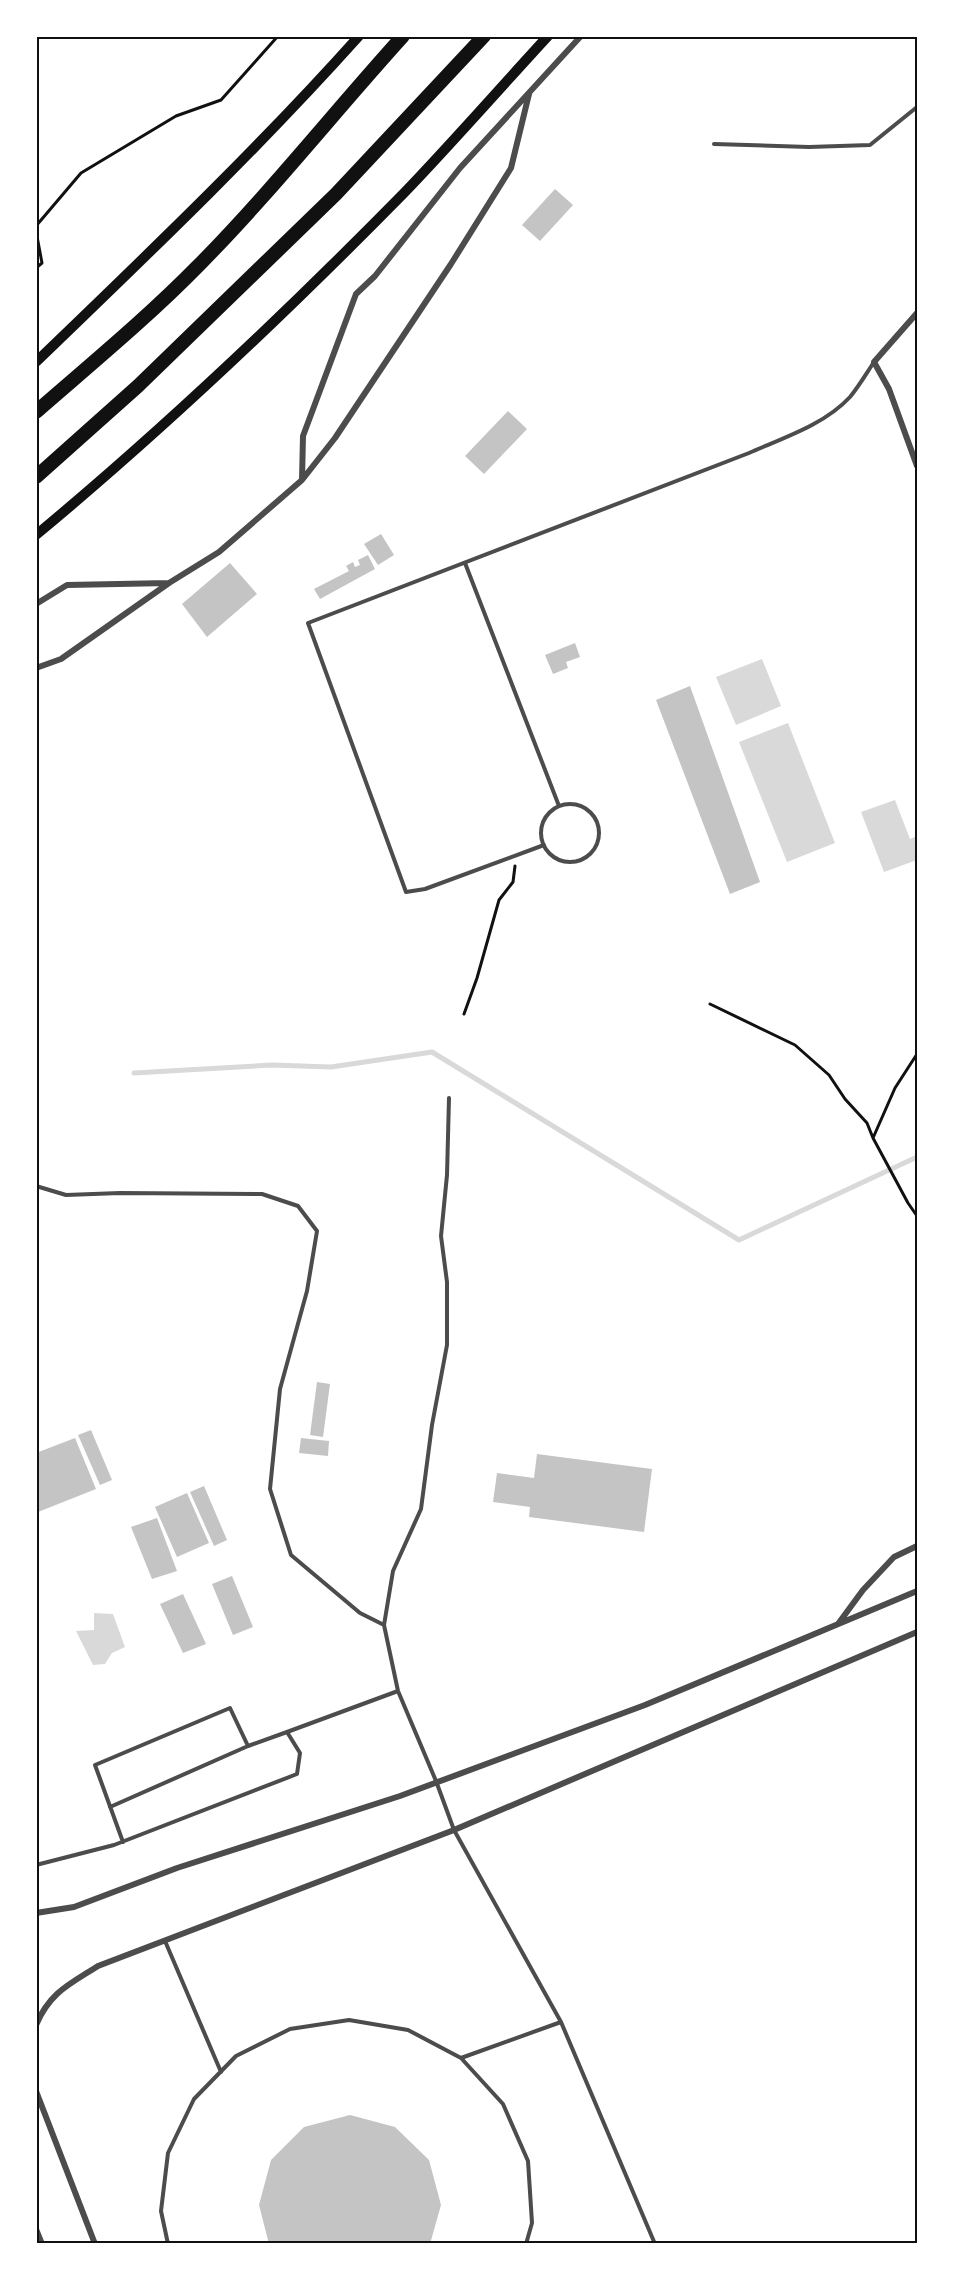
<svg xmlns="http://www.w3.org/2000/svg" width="953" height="2280" viewBox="0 0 953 2280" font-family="'Public Sans',sans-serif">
  <rect width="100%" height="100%" fill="#fff"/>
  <path fill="#d9d9d9" d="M762,659L781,706L736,725L716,677Z
    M788,723L835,843L787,862L739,742Z
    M895,800L910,839L917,836V860L884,872L861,812Z
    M94,1613L113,1614L125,1647L112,1653L105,1664L93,1665L76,1631L94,1630Z"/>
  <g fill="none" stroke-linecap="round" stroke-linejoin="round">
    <path stroke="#d9d9d9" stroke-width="5" d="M134,1073L272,1065L331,1067L432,1052L739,1240L917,1157"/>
  </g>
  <path fill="#c4c4c4" d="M555,189L573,205L540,241L522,225Z
    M508,411L527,429L484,474L465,456Z
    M381,534L394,555L378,565L364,544Z
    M368,555L375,569L320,599L314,589L349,571L346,566L353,562L355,567L360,565L358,560Z
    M230,563L257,594L207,637L182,604Z
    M575,643L580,657L566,662L568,668L553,674L545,655Z
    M690,686L760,882L730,894L656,700Z
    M317,1382L330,1384L323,1437L310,1435Z
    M91,1430L112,1480L100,1485L78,1435Z
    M75,1438L96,1489L38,1512L36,1507V1453Z
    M301,1438L329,1441L328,1456L299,1453Z
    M537,1454L652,1469L644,1532L529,1517L530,1507L493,1502L497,1473L534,1478Z
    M204,1486L227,1540L214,1546L190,1492Z
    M187,1493L209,1543L177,1557L155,1507Z
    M157,1518L177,1571L152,1579L131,1527Z
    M232,1576L253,1627L233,1635L212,1584Z
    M183,1594L206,1644L183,1653L160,1604Z
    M350,2115L395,2127L429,2160L441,2205L430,2244H269L259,2205L271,2160L304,2127Z"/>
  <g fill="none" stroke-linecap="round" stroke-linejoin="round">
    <path stroke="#111" stroke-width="3" d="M36,226L81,173L176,116L221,100L278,36
      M36,231L42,263L36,268
      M710,1004L795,1045L829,1075L845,1099L867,1123L873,1138
      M464,1014L477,978L499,900L513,882L515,866
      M917,1054L895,1088L873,1138L908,1203L917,1216"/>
    <path stroke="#4c4c4c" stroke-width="4" d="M714,144L809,147L870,145L917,107
      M465,563L559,806
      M541 833a29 29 0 1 1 58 0a29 29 0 1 1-58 0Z
      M544,845L425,889L406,892L308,623L749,453C783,438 824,425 850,397C859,386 866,374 874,362
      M449,1098L447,1175L441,1236L447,1282V1345L432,1425L421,1509L393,1571L384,1625L398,1691L436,1781L454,1830L561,2022L655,2244
      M36,1186L66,1195L120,1193L262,1194L298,1206L317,1231L307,1291L280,1389L270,1489L291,1555L360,1613L384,1625
      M248,1746L287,1732
      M110,1807L248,1746L230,1708L95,1765L123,1842
      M36,1865L114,1845L297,1774L300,1753L287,1732L398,1691
      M165,1941L221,2072
      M461,2058L561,2022
      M168,2244L161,2211L168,2153L194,2099L236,2056L290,2029L349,2020L408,2030L461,2058L503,2104L528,2161L532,2223L526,2244"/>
    <path stroke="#4c4c4c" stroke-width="6" d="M917,313L874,362L889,389L917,466
      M302,480L335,438L451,264L511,168L529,94
      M36,604L67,585L169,583
      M36,668L61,659L169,583L219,552L302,480L303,436L356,294L375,276L460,168L581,36
      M838,1624L863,1590L894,1557L917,1546
      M36,1913L74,1907L177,1868L400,1796L645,1705L917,1591
      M36,2025C50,1992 70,1984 98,1966L454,1830L917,1632
      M36,2091L95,2244
      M36,2229L42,2244"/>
    <path stroke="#111" stroke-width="10" d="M36,362C146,256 257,150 359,36
      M36,535C165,428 287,312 404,193C453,142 500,88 548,36"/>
    <path stroke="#111" stroke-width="14" d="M36,412C91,364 148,317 199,265C271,192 335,111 403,36
      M36,477L138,386L336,194L484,36"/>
  </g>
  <rect width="953" height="2280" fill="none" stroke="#ffffff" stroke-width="75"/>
  <rect x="38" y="38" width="878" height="2204" fill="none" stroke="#111" stroke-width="2"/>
</svg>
